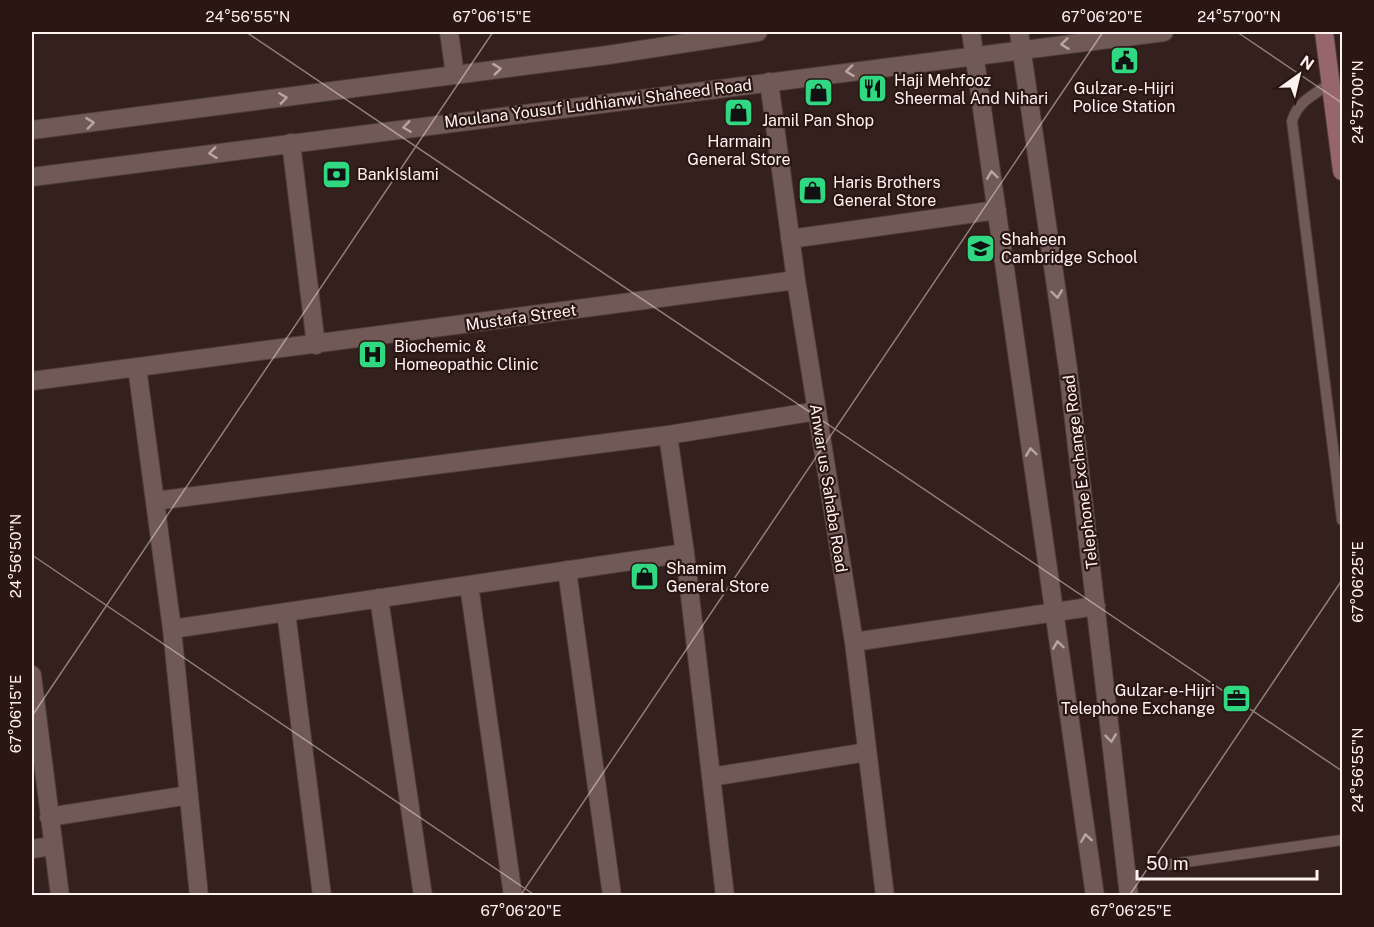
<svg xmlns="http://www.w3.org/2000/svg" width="1374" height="927" viewBox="0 0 1374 927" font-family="'Public Sans',sans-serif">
  <rect width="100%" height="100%" fill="#34201d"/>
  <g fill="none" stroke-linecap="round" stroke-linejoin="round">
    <defs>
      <path id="service" d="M1331,83C1315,94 1298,101 1292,121L1342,520
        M1165,865L1342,840"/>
      <path id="minor" d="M449,32L455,75
        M971,32L1095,896
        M1019,32L1068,369L1129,896
        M769,82L796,280L854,642L885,896
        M291,143L316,345
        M790,239L997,210
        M137,367L172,629L199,896
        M32,381L796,280
        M668,435L685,553L725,896
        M155,501L668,435L817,411
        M567,570L612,896
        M469,585L513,896
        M379,598L423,896
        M286,612L322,896
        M172,629L685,553
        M854,642L1096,606
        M32,675L60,896
        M711,777L867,752
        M49,817L189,795
        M32,849L53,846"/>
      <path id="tertiary" d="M32,130L608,55L758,32
        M32,177L1164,32"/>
      <path id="secondary" d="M1324,32L1342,171"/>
    </defs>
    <use href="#service" stroke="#4d3c3a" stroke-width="12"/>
    <use href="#minor" stroke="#4d3c3a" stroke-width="20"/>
    <use href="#tertiary" stroke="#4d3c3a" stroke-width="20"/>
    <use href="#secondary" stroke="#4d3c3a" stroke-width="20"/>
    <use href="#service" stroke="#715a56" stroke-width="10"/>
    <use href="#minor" stroke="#715a56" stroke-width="18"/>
    <use href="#tertiary" stroke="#715a56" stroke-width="18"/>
    <use href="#secondary" stroke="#96666c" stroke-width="18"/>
  </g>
  <defs><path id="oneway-chevron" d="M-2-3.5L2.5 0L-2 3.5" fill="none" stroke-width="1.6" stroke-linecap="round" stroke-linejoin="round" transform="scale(1.5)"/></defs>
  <g stroke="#b8a6a3">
    <use href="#oneway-chevron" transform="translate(1065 44) rotate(173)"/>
    <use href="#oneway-chevron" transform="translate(497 69) rotate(-7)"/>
    <use href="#oneway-chevron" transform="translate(850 71) rotate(173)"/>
    <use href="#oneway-chevron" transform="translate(283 98) rotate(-8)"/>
    <use href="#oneway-chevron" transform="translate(90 123) rotate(-7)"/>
    <use href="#oneway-chevron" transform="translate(407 127) rotate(172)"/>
    <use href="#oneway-chevron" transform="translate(213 153) rotate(173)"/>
    <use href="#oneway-chevron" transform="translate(992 175) rotate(-98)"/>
    <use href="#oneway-chevron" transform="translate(1057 294) rotate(82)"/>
    <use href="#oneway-chevron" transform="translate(1031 452) rotate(-98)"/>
    <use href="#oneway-chevron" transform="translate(1058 645) rotate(-98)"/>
    <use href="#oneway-chevron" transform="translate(1111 738) rotate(83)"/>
    <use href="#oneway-chevron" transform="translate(1086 838) rotate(-99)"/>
  </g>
  <path fill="none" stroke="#fef2f0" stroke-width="1.5" stroke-opacity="0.45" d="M246,32L1342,771M1237,32L1342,103M32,555L536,896M32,716L493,32M520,896L1103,32M1129,896L1342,580"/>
  <defs>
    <symbol id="civic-square" viewBox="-11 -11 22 22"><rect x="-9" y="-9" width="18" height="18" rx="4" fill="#31d882" stroke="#2a1714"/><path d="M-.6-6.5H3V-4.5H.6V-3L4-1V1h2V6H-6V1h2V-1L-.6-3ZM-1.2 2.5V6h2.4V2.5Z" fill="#111"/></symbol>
    <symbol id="restaurant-square" viewBox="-11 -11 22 22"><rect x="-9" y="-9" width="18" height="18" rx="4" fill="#31d882" stroke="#2a1714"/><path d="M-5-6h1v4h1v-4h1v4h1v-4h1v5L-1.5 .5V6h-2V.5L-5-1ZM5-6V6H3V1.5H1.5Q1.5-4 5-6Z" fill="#111"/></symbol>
    <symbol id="shop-square" viewBox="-11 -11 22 22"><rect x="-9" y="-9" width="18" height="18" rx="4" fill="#31d882" stroke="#2a1714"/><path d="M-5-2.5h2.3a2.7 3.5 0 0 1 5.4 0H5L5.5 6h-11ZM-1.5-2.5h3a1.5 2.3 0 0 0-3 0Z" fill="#111"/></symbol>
    <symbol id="bank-square" viewBox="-11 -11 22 22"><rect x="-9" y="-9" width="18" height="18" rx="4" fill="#31d882" stroke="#2a1714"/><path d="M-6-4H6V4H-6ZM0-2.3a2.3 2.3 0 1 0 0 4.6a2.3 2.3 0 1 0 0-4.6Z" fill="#111"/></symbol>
    <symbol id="school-square" viewBox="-11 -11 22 22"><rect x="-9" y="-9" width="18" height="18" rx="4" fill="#31d882" stroke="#2a1714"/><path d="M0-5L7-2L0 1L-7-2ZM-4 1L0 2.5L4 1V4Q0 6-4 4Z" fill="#111"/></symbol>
    <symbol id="hospital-square" viewBox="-11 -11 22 22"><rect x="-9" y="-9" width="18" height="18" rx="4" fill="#31d882" stroke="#2a1714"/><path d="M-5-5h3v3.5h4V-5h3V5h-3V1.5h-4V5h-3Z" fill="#111"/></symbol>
    <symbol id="office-square" viewBox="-11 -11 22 22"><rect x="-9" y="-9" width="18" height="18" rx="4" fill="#31d882" stroke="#2a1714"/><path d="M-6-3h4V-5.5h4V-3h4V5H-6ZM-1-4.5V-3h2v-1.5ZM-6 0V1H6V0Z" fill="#111"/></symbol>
  </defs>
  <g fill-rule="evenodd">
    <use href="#civic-square" x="1108" y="44" width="33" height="33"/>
    <use href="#restaurant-square" x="856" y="72" width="33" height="33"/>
    <use href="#shop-square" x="802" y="76" width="33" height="33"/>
    <use href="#shop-square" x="722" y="96" width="33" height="33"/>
    <use href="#bank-square" x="320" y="158" width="33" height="33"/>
    <use href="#shop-square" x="796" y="174" width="33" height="33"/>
    <use href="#school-square" x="964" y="232" width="33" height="33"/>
    <use href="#hospital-square" x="356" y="338" width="33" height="33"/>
    <use href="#shop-square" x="628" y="560" width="33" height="33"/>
    <use href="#office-square" x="1220" y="682" width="33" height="33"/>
  </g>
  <g text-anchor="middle" stroke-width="4.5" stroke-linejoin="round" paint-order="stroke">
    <g font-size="16" fill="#fef2f0" stroke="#2a1714" text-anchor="start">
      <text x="894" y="86">Haji Mehfooz<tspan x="894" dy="18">Sheermal And Nihari</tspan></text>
      <text x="1124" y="94" text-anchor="middle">Gulzar-e-Hijri<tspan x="1124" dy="18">Police Station</tspan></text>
      <text x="818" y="126" text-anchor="middle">Jamil Pan Shop</text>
      <text x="739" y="147" text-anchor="middle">Harmain<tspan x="739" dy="18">General Store</tspan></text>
      <text x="357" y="180">BankIslami</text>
      <text x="833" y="188">Haris Brothers<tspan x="833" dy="18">General Store</tspan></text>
      <text x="1001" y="245">Shaheen<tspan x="1001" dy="18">Cambridge School</tspan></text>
      <text x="394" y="352">Biochemic &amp;<tspan x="394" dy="18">Homeopathic Clinic</tspan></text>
      <text x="666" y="574">Shamim<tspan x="666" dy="18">General Store</tspan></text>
      <text x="1215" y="696" text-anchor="end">Gulzar-e-Hijri<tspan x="1215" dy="18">Telephone Exchange</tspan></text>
    </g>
    <g font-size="16" fill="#fef2f0" stroke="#2a1714">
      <text transform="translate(598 103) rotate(-7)" y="6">Moulana Yousuf Ludhianwi Shaheed Road</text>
      <text transform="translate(521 317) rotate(-8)" y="6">Mustafa Street</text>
      <text transform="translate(1080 472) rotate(-97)" y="6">Telephone Exchange Road</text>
      <text transform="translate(829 488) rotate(81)" y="6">Anwar us Sahaba Road</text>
    </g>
  </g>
  <rect width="1374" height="927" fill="none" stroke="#2a1714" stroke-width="66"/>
  <g transform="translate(1299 75) rotate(34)" stroke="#2a1714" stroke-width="4.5" paint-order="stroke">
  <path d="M0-4.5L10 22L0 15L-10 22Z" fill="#fef2f0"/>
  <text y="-9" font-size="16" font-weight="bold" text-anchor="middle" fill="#fef2f0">N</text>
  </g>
  <path d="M1137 870v9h180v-9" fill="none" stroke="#fef2f0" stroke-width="3"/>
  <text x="1146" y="870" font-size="18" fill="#fef2f0" stroke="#2a1714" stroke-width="4.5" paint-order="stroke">50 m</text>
  <rect x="33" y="33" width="1308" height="861" fill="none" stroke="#fef2f0" stroke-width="2"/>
  <g font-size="15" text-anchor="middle" fill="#fef2f0">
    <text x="248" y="22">24°56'55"N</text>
    <text x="492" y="22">67°06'15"E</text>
    <text x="1102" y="22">67°06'20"E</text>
    <text x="1239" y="22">24°57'00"N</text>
    <text transform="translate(1358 102) rotate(-90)" y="5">24°57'00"N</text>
    <text transform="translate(16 556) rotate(-90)" y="5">24°56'50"N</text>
    <text transform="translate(1358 582) rotate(-90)" y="5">67°06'25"E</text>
    <text transform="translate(16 714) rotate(-90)" y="5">67°06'15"E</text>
    <text transform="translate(1358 770) rotate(-90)" y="5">24°56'55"N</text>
    <text x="521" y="916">67°06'20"E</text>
    <text x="1131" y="916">67°06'25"E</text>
  </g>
</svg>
